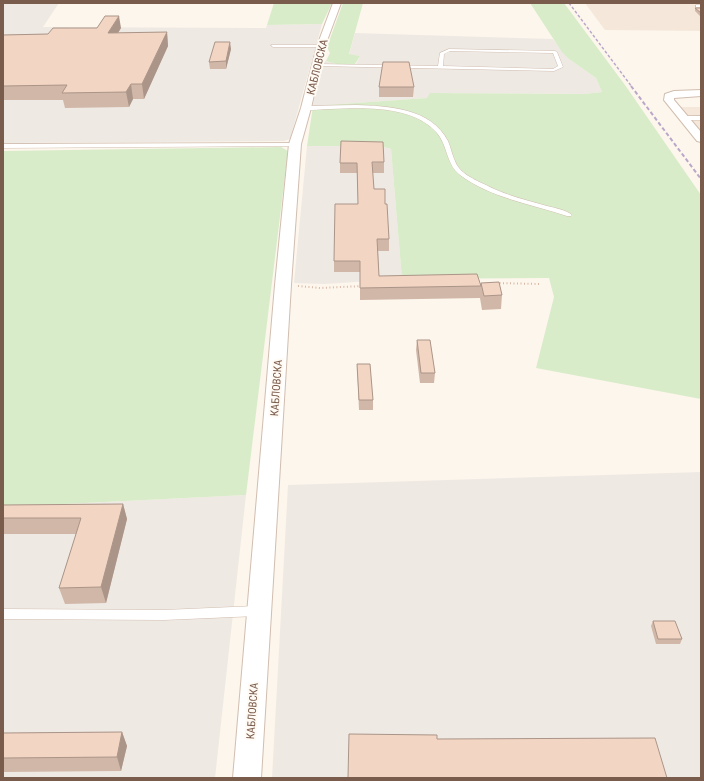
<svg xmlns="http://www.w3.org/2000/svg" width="704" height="781" font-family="'Roboto Condensed',sans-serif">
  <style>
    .residential { fill: #f5e8da }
    .industrial { fill: #efe9e4 }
    .green { fill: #d8ecc9 }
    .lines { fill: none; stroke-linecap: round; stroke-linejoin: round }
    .service-casing { stroke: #d1beb0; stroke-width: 1 }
    .minor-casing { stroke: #d1beb0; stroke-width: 2 }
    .path { stroke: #d9b8a5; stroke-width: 2; stroke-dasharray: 1 2.5; stroke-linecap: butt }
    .service { fill: #fff; fill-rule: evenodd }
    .minor { fill: #fff; fill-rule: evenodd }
    .rail-far1 { stroke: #b9a8c9; stroke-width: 1.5; stroke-dasharray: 3 2; stroke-linecap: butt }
    .rail { stroke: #b9a8c9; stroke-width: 2; stroke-dasharray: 4 2.5; stroke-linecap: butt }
    .wall { fill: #d1b7a8 }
    .shaded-wall { fill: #aa9588 }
    .building { fill: #f3d5c3; stroke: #aa9588 }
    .labels { text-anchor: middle; stroke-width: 4; stroke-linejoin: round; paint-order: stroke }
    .street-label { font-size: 11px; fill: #7a5c4d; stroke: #fffaf3 }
  </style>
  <rect width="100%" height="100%" fill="#fdf6ec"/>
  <path class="residential" d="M585,3H701V31L605,30Z
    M680,107H701V131Z"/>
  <path class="industrial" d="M3,3H59L43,27L266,28L267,25L322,24L290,139L284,141L3,143Z
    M355,33L553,39L569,59L596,78L602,92L584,94L431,93L428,98L313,106L321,61H326L336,64H356L360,56L349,55Z
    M307,146H380L391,149L402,279L324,284L294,283Z
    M701,472V778H272L288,485Z
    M246,495L215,778H3V507Z"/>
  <path class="green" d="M274,3H332L322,24L267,25Z
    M343,3H363L349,54L360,56L355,64H336L326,61L330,53L327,47Z
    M530,3H564L625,85L701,195V399L536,368L554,297L549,278L402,279L391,149L380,146H307L313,106L427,98L430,93L584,94L602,92L596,78L569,59L562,52Z
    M281,147L288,151L246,495L3,507V151Z"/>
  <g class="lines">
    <g class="service-casing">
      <path id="service" d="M696,5H701V7H696Z
        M271,45H321L323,46L321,47H273Z
        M449,49L555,51L557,52L563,67L554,71L317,66L315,65L317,64L438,66L440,53ZM450,51L553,53L558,66L553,69L443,66L444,54Z
        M356,105C388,106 431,108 448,141C451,148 452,155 455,161C459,173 475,180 486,185C505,195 526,200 547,206C555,208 566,210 572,215L571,216H567C531,204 491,198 460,175C446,164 448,146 437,133C409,100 345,109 306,110L303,108L306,106Z
        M701,116V120H684L681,118L684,116Z
        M297,143V145L295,146L3,148V144Z
        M258,606L262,607L264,611L262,615L258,616L164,620L3,619V609L164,610Z"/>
    </g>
    <g class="minor-casing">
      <path id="minor" d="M333,3H341L325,46L311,108L301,144L291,285L261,778H233L275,285L289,144L301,108L317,46Z
        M701,90V96L674,98V100L701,132V142L697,141L664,100L665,94L674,91Z"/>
    </g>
    <path class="path" d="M496,283L540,284
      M298,286L320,288L363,286"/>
    <use href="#service" class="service"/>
    <use href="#minor" class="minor"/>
    <path class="rail-far1" d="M569,3L632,87"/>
    <path class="rail" d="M631,86L701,179"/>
  </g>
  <path class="wall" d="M695,8H701V17L695,11Z
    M121,28L118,33L167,32L168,46L144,99H133L129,107L65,108L63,100H3V35L48,34Z
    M231,49L226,69H210L209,62Z
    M379,87H414L413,97H379Z
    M384,162V173H372L374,189L385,204L389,239V251H378L379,276L480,285L481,283L502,295L501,309L482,310L480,298L360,300V272H334V261L358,204L357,173H340V163Z
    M417,340L435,373L434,383H420L416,350Z
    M357,364L373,400V410H359Z
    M123,504L127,519L106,603L65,604L59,588L76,534H3V505Z
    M653,621L682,639L680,644H656L651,626Z
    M122,732L127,746L121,771L3,772V733Z"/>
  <path class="shaded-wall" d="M119,16L121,28L110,46L108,33Z
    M167,32L168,46L144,99L142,84Z
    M230,42L231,49L226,69V61Z
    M131,84L133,99L129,107L126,92Z
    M123,504L127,519L106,603L101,587Z
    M122,732L127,746L121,771L117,757Z"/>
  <path class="building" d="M695,8H701V13Z
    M105,16H119L108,33L167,32L142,84H131L126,92L62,93L67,85L3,86V35L48,34L53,28H97Z
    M215,42H230L226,61L209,62Z
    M383,62H409L414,87H379Z
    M341,141L383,142L384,162H372L374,189H385V204H387L389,239H377L379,276L477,274L481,286L360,288V261H334L335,204H358L357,163H340Z
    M499,282L502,295L484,296L481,283Z
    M417,340H430L435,373H421Z
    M357,364H370L373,400H359Z
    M123,504L101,587L59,588L81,518H3V505Z
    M653,621H675L682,639H658Z
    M122,732L117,757L3,758V733Z
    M349,734L437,735V739L655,738L667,778H348Z"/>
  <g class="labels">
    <g class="street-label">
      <text transform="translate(317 67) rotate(-76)" y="4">КАБЛОВСКА</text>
      <text transform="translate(276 388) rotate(-86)" y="4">КАБЛОВСКА</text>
      <text transform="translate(252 711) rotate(-86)" y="4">КАБЛОВСКА</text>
    </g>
  </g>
  <rect width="704" height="781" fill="none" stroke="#7a5c4d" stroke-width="8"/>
</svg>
